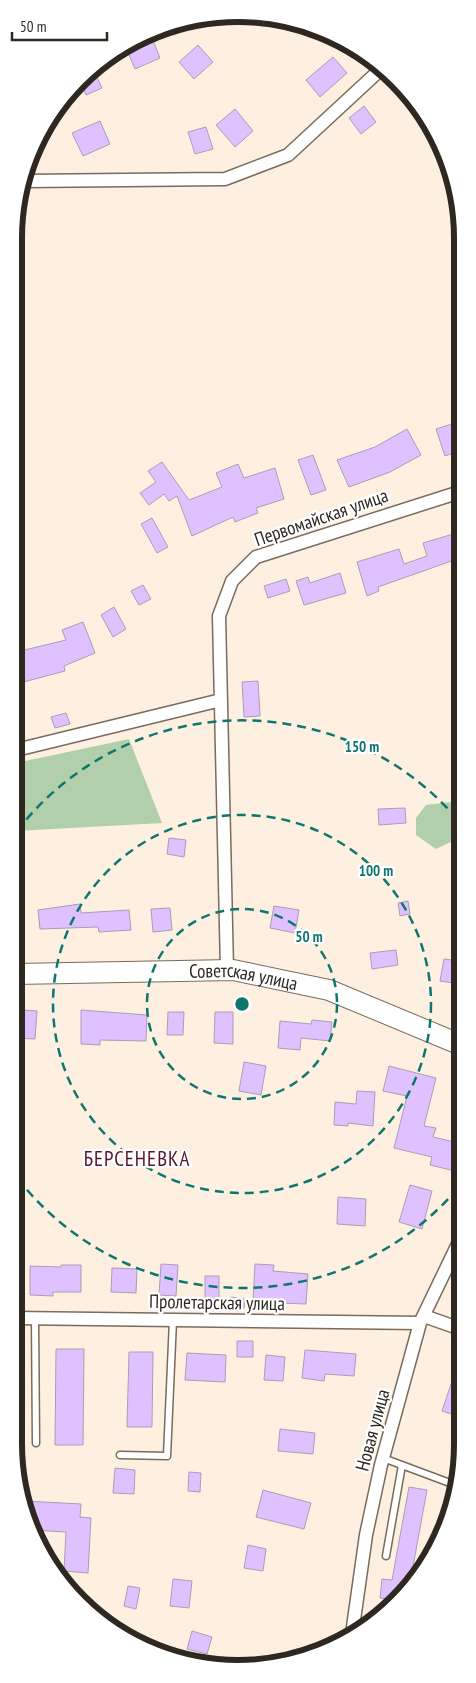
<svg xmlns="http://www.w3.org/2000/svg" width="476" height="1683" font-family="'PT Sans Narrow',sans-serif">
  <style>
    .green { fill: #b1cfab }
    .building { fill: #e0c1ff; stroke: #a89eb2 }
    .lines { fill: none; stroke-linecap: round; stroke-linejoin: round }
    .lane-casing { stroke: #7a6b5b; stroke-width: 9 }
    .street-casing { stroke: #7a6b5b; stroke-width: 15 }
    .primary-casing { stroke: #7a6b5b; stroke-width: 22 }
    .lane { stroke: #fff; stroke-width: 6 }
    .street { stroke: #fff; stroke-width: 12 }
    .primary { stroke: #fff; stroke-width: 20 }
    .ring { fill: none; stroke: #0f766e; stroke-width: 2.5; stroke-dasharray: 9 6 }
    .labels { text-anchor: middle; stroke-width: 4.5; stroke-linejoin: round; paint-order: stroke }
    .street-label { font-size: 19px; fill: #2e2821; stroke: #fff }
    .quarter-label { font-size: 21px; letter-spacing: 1px; fill: #58152d; stroke: #fff }
    .rim { fill: none; stroke: #2e2821; stroke-width: 6 }
    .centre { fill: #0f766e; stroke: #fff; stroke-width: 2.5 }
    .ring-label { font-size: 15px; text-anchor: middle; font-weight: bold; fill: #0f766e; stroke: #fff; stroke-width: 4.5; stroke-linejoin: round; paint-order: stroke }
  </style>
  <rect width="100%" height="100%" fill="#fdf0e1"/>
  <path class="green" d="M129,739L162,823L16,831V763Z
    M459,801V838L436,849L416,835V818L426,805Z"/>
  <path class="building" d="M153,40L160,58L135,69L127,50Z
    M198,45L213,62L194,79L179,62Z
    M333,57L347,73L320,97L306,80Z
    M94,71L102,88L86,95L81,84Z
    M364,106L376,122L361,134L349,118Z
    M235,109L253,131L235,147L216,125Z
    M100,121L110,144L83,156L72,133Z
    M206,127L213,149L195,154L188,132Z
    M455,423L460,439V451L445,456L436,429Z
    M407,429L421,455L390,472L349,487L337,460L375,447Z
    M313,455L326,490L311,495L298,460Z
    M162,462L189,500L222,487L216,473L238,464L244,478L275,468L284,499L256,508L258,513L235,522L233,517L192,536L177,496L169,501L164,494L149,505L140,493L156,482L148,471Z
    M152,518L168,547L157,553L141,524Z
    M460,532V558L378,587L379,591L367,596L357,562L399,549L404,564L427,556L423,543Z
    M340,573L346,593L304,605L296,581L308,577L310,583Z
    M286,579L290,591L268,598L264,586Z
    M143,585L151,599L139,605L131,591Z
    M114,607L126,629L113,637L101,615Z
    M83,622L95,653L64,666L65,671L16,684V652L66,640L62,630Z
    M258,681L260,716L244,717L242,682Z
    M66,713L70,724L55,728L51,717Z
    M405,808L406,823L379,825L378,809Z
    M169,838L186,840L184,857L167,854Z
    M408,901L410,914L400,916L398,903Z
    M80,904L81,913L129,910L131,930L99,932L98,927L40,929L38,910Z
    M274,906L299,910L295,933L270,928Z
    M170,908L172,930L153,932L151,909Z
    M396,950L398,965L372,969L370,953Z
    M444,959L459,961V984L440,981Z
    M22,1010L37,1011L35,1039L15,1038V1027H20Z
    M81,1010L147,1015L146,1041L100,1040V1045L81,1044Z
    M168,1012H184L183,1035H167Z
    M215,1012H233V1044L214,1043Z
    M312,1020L332,1022L330,1041L301,1038L300,1050L278,1048L280,1021L311,1024Z
    M244,1062L266,1066L261,1095L239,1091Z
    M389,1066L436,1078L424,1126L436,1128L433,1137L459,1143V1172L430,1165L432,1157L394,1148L407,1096L383,1091Z
    M357,1091L375,1092L373,1126L348,1123V1126L334,1125L335,1102L356,1104Z
    M410,1185L432,1191L422,1229L399,1222Z
    M338,1197L366,1199L365,1226L337,1224Z
    M161,1264L178,1265L176,1296L159,1295Z
    M255,1264L274,1265L273,1271L308,1274L306,1304L253,1302Z
    M61,1265H81V1292H53V1296L30,1295V1266L61,1267Z
    M112,1268L137,1269L136,1293L111,1292Z
    M205,1276H219V1299H205Z
    M231,1297L245,1299L244,1308L231,1307Z
    M237,1341H253V1357H237Z
    M56,1349H84L83,1445H55Z
    M305,1350L356,1354L354,1376L325,1374L324,1381L302,1378Z
    M129,1352H153L152,1427H127Z
    M187,1353L226,1355L225,1382L185,1380Z
    M266,1355L285,1357L283,1381L264,1380Z
    M456,1369H458V1416L442,1411Z
    M280,1429L315,1433L313,1454L278,1451Z
    M115,1468L135,1470L134,1494L113,1493Z
    M189,1472L201,1473L200,1492L188,1491Z
    M409,1487L427,1490L410,1583L395,1600L380,1598L382,1579L392,1580Z
    M263,1490L311,1503L304,1529L256,1517Z
    M25,1501L81,1504L80,1517L91,1518L88,1573L64,1571L66,1532L31,1530Z
    M248,1545L266,1549L263,1571L244,1568Z
    M173,1579L192,1581L189,1608L170,1606Z
    M128,1586L140,1588L136,1609L124,1606Z
    M192,1631L212,1637L207,1654L187,1649Z"/>
  <g class="lines">
    <g class="lane-casing">
      <path id="lane" d="M35,1318L36,1443
        M120,1455L167,1456L173,1320
        M383,1458L458,1486
        M386,1556L402,1465"/>
    </g>
    <g class="street-casing">
      <path id="street" d="M24,181L225,179L288,155L381,69
        M16,750L221,700
        M227,970L219,616L232,581L256,557L460,492
        M424,1316L458,1328
        M14,1318L420,1323
        M352,1634L366,1535L381,1465L420,1323L458,1244"/>
    </g>
    <g class="primary-casing">
      <g id="primary">
        <path id="s1" d="M15,974L233,970L329,990L459,1044"/>
      </g>
    </g>
    <use href="#lane" class="lane"/>
    <use href="#street" class="street"/>
    <use href="#primary" class="primary"/>
  </g>
  <g class="ring">
    <circle cx="242" cy="1004" r="95"/>
    <circle cx="242" cy="1004" r="189"/>
    <path d="M458 1188A284 284 0 0 1 15 1175M17 831A284 284 0 0 1 458 820"/>
  </g>
  <g class="labels">
    <g class="street-label">
      <text transform="translate(321 517) rotate(-19)" y="7">Первомайская улица</text>
      <text dy="7" stroke="none"><textPath href="#s1" startOffset="229">Советская улица</textPath></text>
      <text transform="translate(217 1302) rotate(1)" y="7">Пролетарская улица</text>
      <text transform="translate(372 1430) rotate(-75)" y="7">Новая улица</text>
    </g>
    <g class="quarter-label">
      <text x="137" y="1166">БЕРСЕНЕВКА</text>
    </g>
  </g>
  <path d="M0 0H476V1683H0ZM238 22H238A216 216 0 0 1 454 238V1444A216 216 0 0 1 238 1660H238A216 216 0 0 1 22 1444V238A216 216 0 0 1 238 22Z" fill="#fff" fill-rule="evenodd"/>
  <path class="rim" d="M238 22H238A216 216 0 0 1 454 238V1444A216 216 0 0 1 238 1660H238A216 216 0 0 1 22 1444V238A216 216 0 0 1 238 22Z"/>
  <circle cx="242" cy="1004" r="8" class="centre"/>
  <g class="ring-label">
    <text x="362" y="752">150 m</text>
    <text x="376" y="876">100 m</text>
    <text x="309" y="942">50 m</text>
  </g>
  <path d="M12 32v8h95v-8" fill="none" stroke="#2e2821" stroke-width="2.5"/>
  <text x="20" y="32" font-size="15" fill="#2e2821" stroke="#ffffff" stroke-width="4" paint-order="stroke">50 m</text>
</svg>
